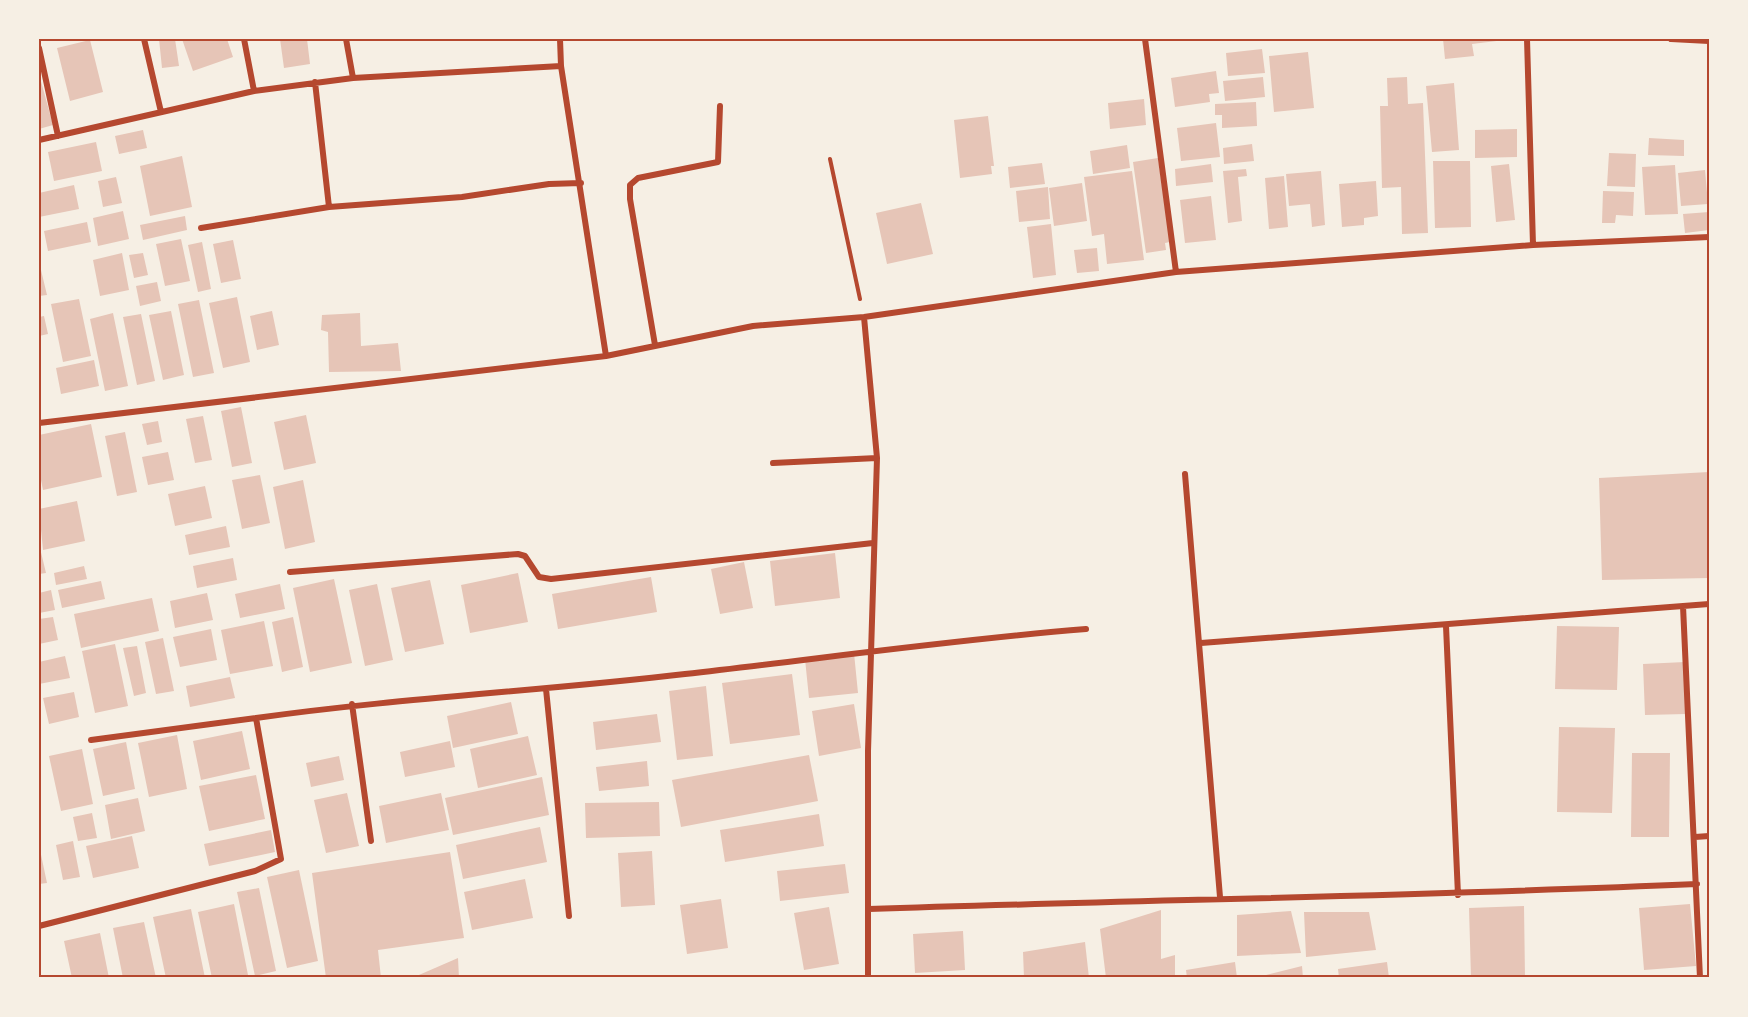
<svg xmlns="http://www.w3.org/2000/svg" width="1748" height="1017" font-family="'DM Sans',sans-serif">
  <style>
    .building { fill: #e6c5b7 }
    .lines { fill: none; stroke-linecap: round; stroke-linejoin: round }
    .path { stroke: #b5482f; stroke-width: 4 }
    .minor { stroke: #b5482f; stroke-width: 6 }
    .neatline { fill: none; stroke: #b5482f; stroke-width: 2 }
  </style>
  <rect width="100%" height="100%" fill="#f6efe4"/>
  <path class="building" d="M159,39H175L179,66L162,68Z
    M182,39H227L233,57L193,71Z
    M280,39H307L310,64L284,68Z
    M1443,39H1505V40L1472,44L1474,56L1445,59Z
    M90,40L103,92L70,101L57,48Z
    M1262,49L1265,73L1228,76L1226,53Z
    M1308,52L1314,108L1274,112L1269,56Z
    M1216,71L1219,93L1209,94L1210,102L1175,107L1171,78Z
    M39,74L53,125L39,129Z
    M1263,77L1265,97L1225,101L1223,81Z
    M1407,77L1408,104L1423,103L1428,233L1402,234L1401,187L1382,188L1380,106H1388L1387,78Z
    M1454,83L1459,150L1432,152L1426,86Z
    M1144,99L1146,125L1110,129L1108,103Z
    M1256,102L1257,126L1222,128V115H1215V104Z
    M988,116L994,166H991L992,174L960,178L954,120Z
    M1216,123L1220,157L1181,161L1177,128Z
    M1517,129V157L1475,158V130Z
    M143,130L147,148L119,154L115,136Z
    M1649,138L1684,140V156L1648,155Z
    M96,142L102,171L54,181L48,152Z
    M1252,144L1254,161L1224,164L1223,148Z
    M1127,145L1130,168L1093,174L1090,151Z
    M1609,153L1636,154L1635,187L1607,186Z
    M182,156L192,207L150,216L140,166Z
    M1158,158L1170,242L1165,243L1166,250L1146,253L1133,162Z
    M1433,161H1470L1471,227L1435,228Z
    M1042,163L1045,184L1010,188L1008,167Z
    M1211,164L1213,182L1176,186L1175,169Z
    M1509,164L1515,220L1496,222L1491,166Z
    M1675,165L1678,214L1645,215L1642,167Z
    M1246,169L1247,176L1238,177L1242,221L1228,223L1223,171Z
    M1705,170L1708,204L1681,206L1678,173Z
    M1132,171L1144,260L1107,264L1104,234L1092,236L1084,177Z
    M1321,171L1325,225L1312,227L1310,204L1289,206L1286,174Z
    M1284,176L1288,227L1269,229L1265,178Z
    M116,177L122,203L103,207L98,181Z
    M1376,181L1378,216L1364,218V225L1342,227L1339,184Z
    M1082,183L1087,221L1054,226L1049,188Z
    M74,185L79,209L39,217V193Z
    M1048,187L1050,219L1019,222L1016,191Z
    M1603,191L1634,192L1633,216L1616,215L1615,223H1602Z
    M1211,196L1216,240L1185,243L1180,200Z
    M921,203L933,254L887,264L876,213Z
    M123,211L129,239L98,246L93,218Z
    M1709,212V230L1685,233L1683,214Z
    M185,216L187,230L143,240L140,225Z
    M87,222L91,242L48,251L44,231Z
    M1051,224L1056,275L1033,278L1027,227Z
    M181,239L190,281L165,286L156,244Z
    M233,240L241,279L221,283L213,244Z
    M202,242L211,289L198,292L188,245Z
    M1097,248L1099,271L1077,273L1074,250Z
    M122,253L129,290L100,296L93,260Z
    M143,253L148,275L134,278L129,255Z
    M41,270L47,295L39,296V271Z
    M157,282L161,301L140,306L136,286Z
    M237,297L250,362L223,368L209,303Z
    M79,299L91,356L63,362L51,304Z
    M199,300L214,373L193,377L178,304Z
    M171,311L184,375L163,380L149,315Z
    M272,311L279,345L257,350L250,316Z
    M113,313L128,386L105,391L90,319Z
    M360,313L361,346L398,343L401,371L329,372L328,332L321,330L322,315Z
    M141,314L155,381L137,385L123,317Z
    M44,316L48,334L39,336V317Z
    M94,360L99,386L61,394L56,368Z
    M241,407L252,463L232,467L221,411Z
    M306,415L316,463L284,470L274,422Z
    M203,416L212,460L195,463L186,419Z
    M158,421L162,442L147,445L142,424Z
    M91,424L102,477L43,490L39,470V435Z
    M125,432L137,492L117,496L105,436Z
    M168,452L174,480L148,485L142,457Z
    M1709,472V578L1602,580L1599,478Z
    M260,475L270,523L242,529L232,480Z
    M303,480L315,542L285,549L273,487Z
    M205,486L212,518L175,526L168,494Z
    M77,501L85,541L43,550L39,509Z
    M226,526L230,547L189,555L185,535Z
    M39,544L46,573L39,574Z
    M835,553L840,598L775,606L770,561Z
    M233,558L237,580L197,588L193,566Z
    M744,562L753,608L720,614L711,569Z
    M84,566L87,579L56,585L54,573Z
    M518,573L528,622L470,633L461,585Z
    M651,577L657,612L558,629L552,594Z
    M334,579L352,663L310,672L293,588Z
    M430,580L444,644L405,652L391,588Z
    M101,581L105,599L62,608L58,590Z
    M280,584L285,609L240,618L235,594Z
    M377,584L393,660L365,666L349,590Z
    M51,590L55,610L39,613V593Z
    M207,593L213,620L175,628L170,601Z
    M152,598L159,631L81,648L74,614Z
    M53,617L58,640L39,644V619Z
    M293,617L303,667L282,672L272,622Z
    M264,621L273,666L230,674L221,630Z
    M1557,626L1619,627L1617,690L1555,689Z
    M211,629L217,660L180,667L173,637Z
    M163,638L174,691L156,694L145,642Z
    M115,644L128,706L95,713L82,651Z
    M137,646L146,693L134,696L123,648Z
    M854,653L858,693L809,698L805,659Z
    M65,656L70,678L39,684V662Z
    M1685,662L1686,714L1645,715L1643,664Z
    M792,674L800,735L730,744L722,683Z
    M230,677L235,698L190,707L186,686Z
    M706,686L713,756L677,760L669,691Z
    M74,692L79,717L49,724L43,698Z
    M511,702L518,734L453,748L447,716Z
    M854,704L861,748L819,756L812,711Z
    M657,714L661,742L596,750L593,722Z
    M1559,727L1615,728L1612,813L1557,812Z
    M242,731L250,769L201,780L193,741Z
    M177,735L187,789L149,797L138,743Z
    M528,736L537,775L478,788L470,749Z
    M450,741L455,767L405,777L400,752Z
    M126,742L135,789L103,796L93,749Z
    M82,749L93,804L61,811L49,756Z
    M1632,753H1670L1669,837H1631Z
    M809,755L818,801L681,827L672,780Z
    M339,756L344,780L311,787L306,763Z
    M647,761L649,786L599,791L596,767Z
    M256,775L265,819L209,831L199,786Z
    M542,777L549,815L453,835L445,798Z
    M347,793L359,846L326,853L314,800Z
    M441,793L449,830L386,843L379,806Z
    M138,798L145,831L111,839L105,805Z
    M659,802L660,836L586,838L585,803Z
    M92,813L97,838L78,841L73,817Z
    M819,814L824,846L725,862L720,830Z
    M540,827L547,862L463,879L456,845Z
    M271,830L275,852L209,866L204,844Z
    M132,836L139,868L93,878L86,846Z
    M73,841L80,877L63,880L56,845Z
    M40,850L47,883L39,884V851Z
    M652,851L655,905L621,907L618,853Z
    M450,852L464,938L378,950L381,978H326L312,873Z
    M845,864L849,893L780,901L777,871Z
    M299,870L318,961L287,968L267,877Z
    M525,879L533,918L472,930L464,892Z
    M259,888L276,971L255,976L237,892Z
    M721,899L728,948L687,954L680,905Z
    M234,904L248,975L212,978L198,912Z
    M1690,904L1696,966L1644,970L1639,908Z
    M1524,906L1525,978H1471L1469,908Z
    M829,907L839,964L804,970L794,913Z
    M191,909L205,978H166L153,917Z
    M1161,910V959L1175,955V975L1106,978L1100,929Z
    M1291,911L1301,953L1237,956V915Z
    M1304,912H1369L1376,950L1306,957Z
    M144,922L156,978H123L113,928Z
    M963,931L965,970L915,973L913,934Z
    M100,933L109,978H72L64,941Z
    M1085,942L1089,978H1024L1023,952Z
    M458,958L459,978H412Z
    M1235,962L1237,978H1187L1186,970Z
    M1387,962L1389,978H1339L1338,969Z
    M1302,966L1303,978H1263L1262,976Z"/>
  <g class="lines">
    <path class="path" d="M830,159L860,299"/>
    <path class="minor" d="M144,39L161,112
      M244,39L254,91
      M346,39L353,78
      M1145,39L1176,272
      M1527,39L1533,245
      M1671,39L1709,41
      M39,48L58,136
      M561,66L606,356
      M315,82L329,207
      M39,140L254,91L353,78L561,66L560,39
      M201,228L329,207L462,197L549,184L581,183
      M864,317L877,458L868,751V978
      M655,345L630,199V185L638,178L718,162L720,106
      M39,423L606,356L753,326L864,317L1176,272L1533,245L1709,237
      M773,463L877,458
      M1185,474L1220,897
      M290,572L518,554L525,556L539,577L551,579L873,543
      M1683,606L1700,978
      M1446,626L1458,895
      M1201,643L1709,604
      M546,689L569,916
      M352,704L371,841
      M91,740L256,718
      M1695,837L1709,836
      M869,909C1145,900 1421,896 1697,884
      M39,926L255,871L281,859L256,718C398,698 542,691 685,674C818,659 951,640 1086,629"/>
  </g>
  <rect width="1748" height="1017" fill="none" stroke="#f6efe4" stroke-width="81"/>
  <rect x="40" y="40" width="1668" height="936" class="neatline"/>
</svg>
